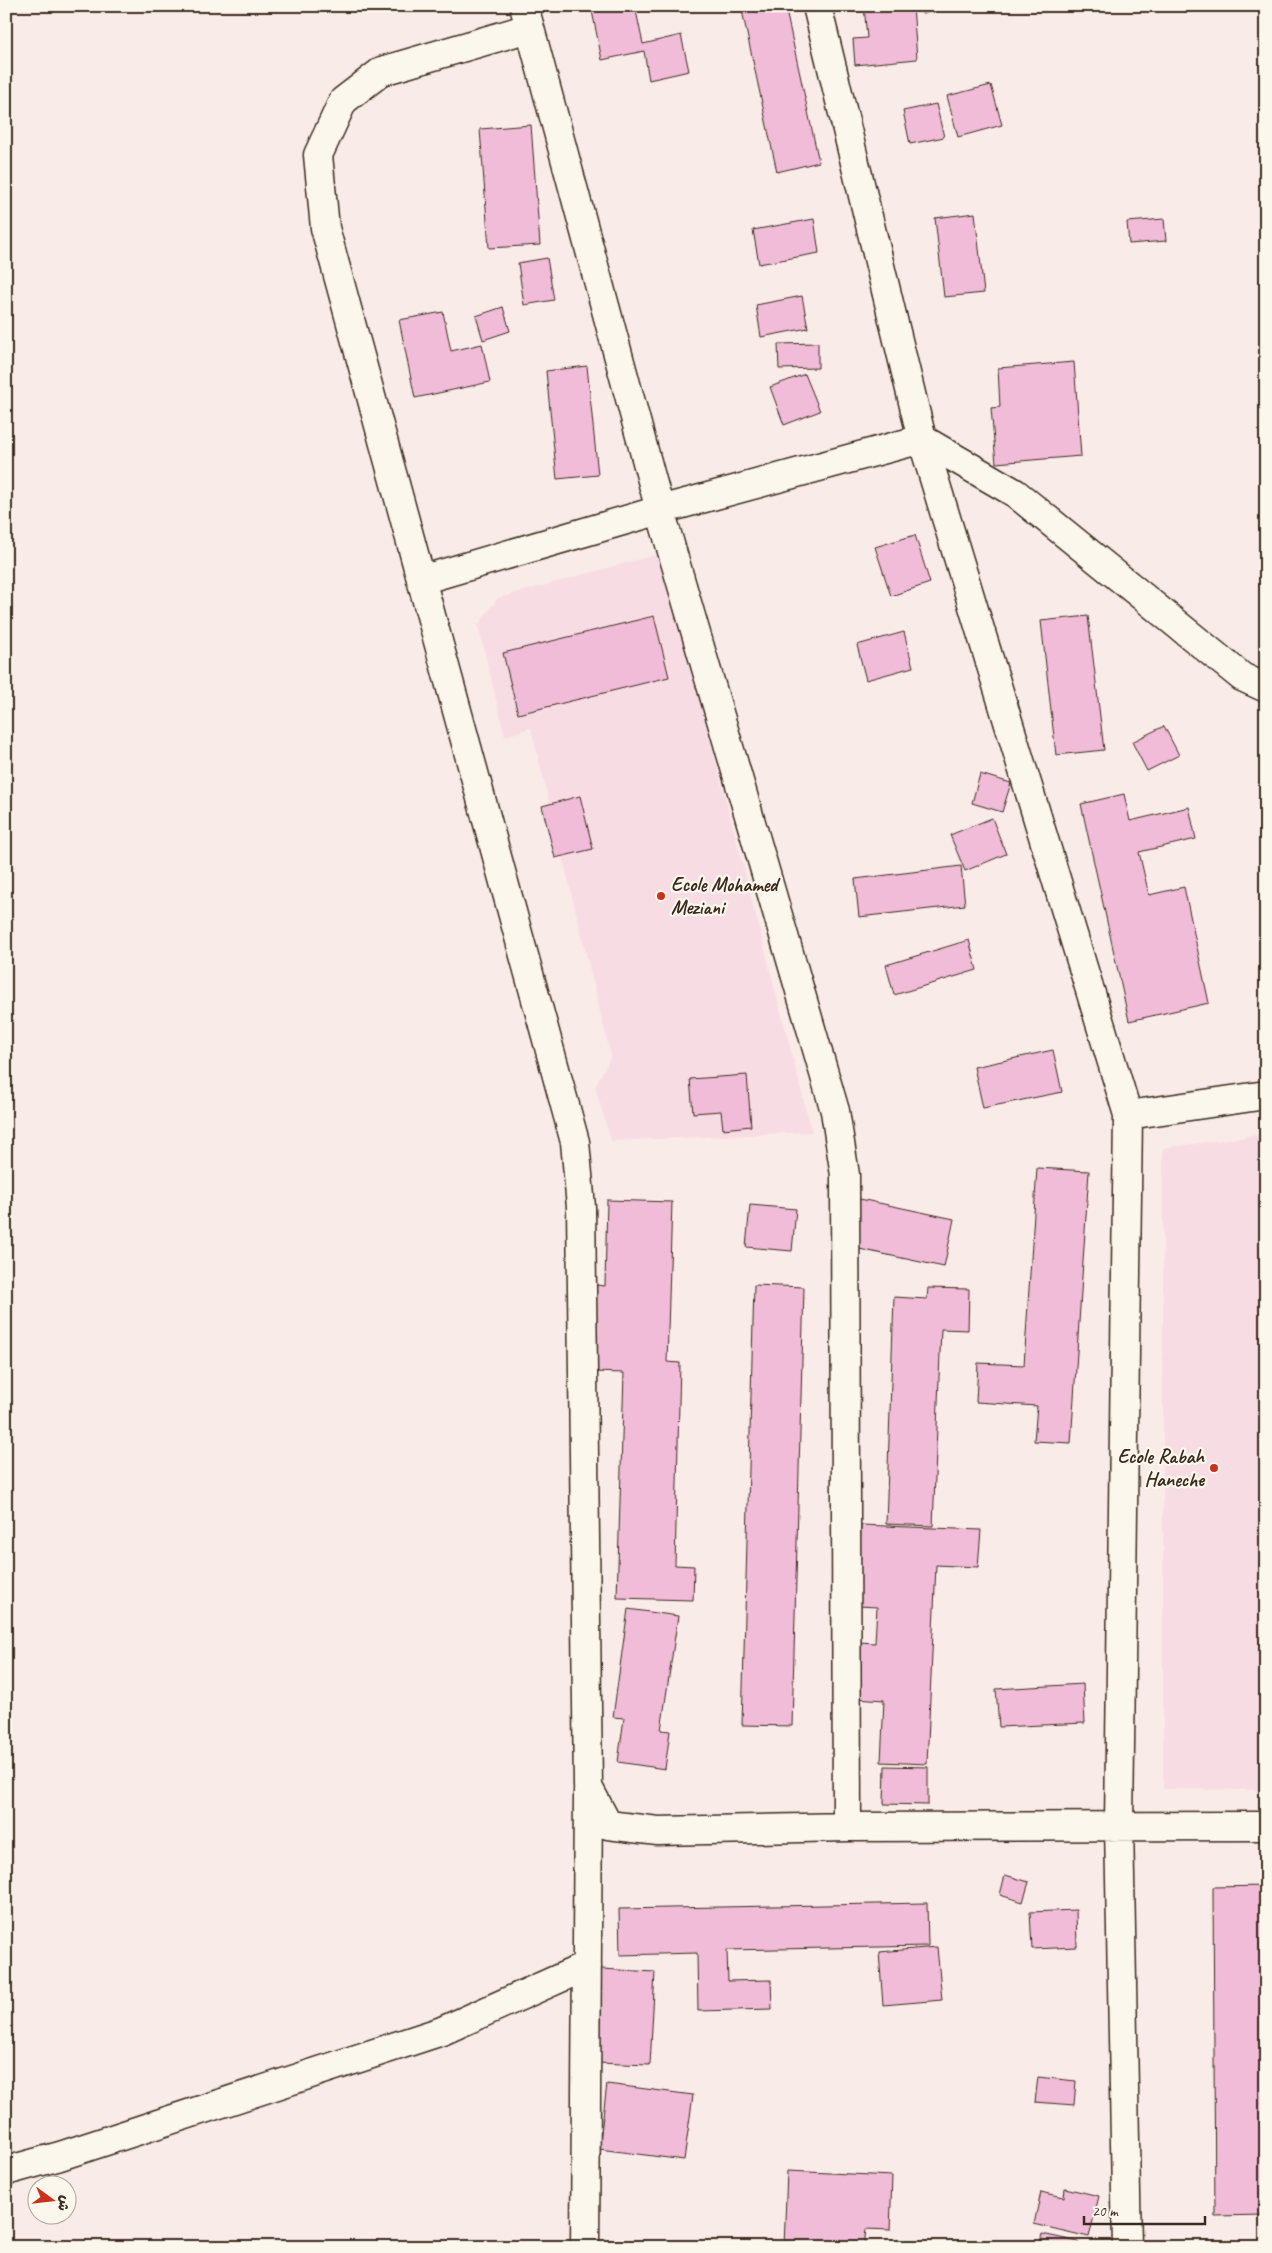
<svg xmlns="http://www.w3.org/2000/svg" width="1272" height="2253" font-family="Caveat,'Playpen Sans Arabic',sans-serif">
  <style>
    .built { fill: #f7dde3 }
    .building { fill: #f1bcd8; stroke: #3b2a1e }
    .lines { fill: none; stroke-linecap: round; stroke-linejoin: round }
    .street-casing { stroke: #3b2a1e; stroke-width: 31 }
    .street { stroke: #fbf7ec; stroke-width: 28 }
    .poi-dot { fill: #c8321e; stroke: #fbf7ec; stroke-width: 2 }
    .labels { text-anchor: middle; stroke-width: 4.5; stroke-linejoin: round; paint-order: stroke }
    .poi-label { font-size: 20px; font-weight: bold; fill: #3b2a1e; stroke: #fbf7ec; text-anchor: start }
  </style>
  <rect width="100%" height="100%" fill="#f9ebe8"/>
  <filter id="ink" filterUnits="userSpaceOnUse"><feTurbulence type="fractalNoise" baseFrequency=".02" numOctaves="2"/><feDisplacementMap in="SourceGraphic" scale="10" xChannelSelector="R" yChannelSelector="G"/><feConvolveMatrix kernelMatrix="1 2 1 2 8 2 1 2 1" color-interpolation-filters="sRGB"/></filter>
  <g filter="url(#ink)">
    <path class="built" d="M662,553L812,1132L611,1141L595,1087L611,1056L531,728L505,736L478,625L498,598Z
      M1266,1134V1790L1163,1789V1148Z"/>
    <path class="building" d="M591,6H635L643,44L681,35L689,71L649,80L644,51L602,60Z
      M741,6H785L819,162L777,172Z
      M864,6H913L917,59L855,65L853,39L867,38Z
      M921,6H955L922,14Z
      M991,85L1002,125L958,137L947,96Z
      M936,104L944,137L910,144L903,111Z
      M531,125L540,245L489,248L480,129Z
      M975,213L984,293L944,297L935,218Z
      M814,219L819,253L759,264L753,230Z
      M1164,219L1166,241L1129,244L1127,222Z
      M547,258L554,300L524,305L518,263Z
      M802,296L808,328L761,337L756,305Z
      M503,307L510,331L483,340L476,316Z
      M443,312L451,351L482,344L490,382L415,398L399,320Z
      M818,343V368L779,369L778,344Z
      M1074,362L1081,456L996,463L991,408L1000,407L998,368Z
      M587,366L598,475L557,479L546,371Z
      M805,374L820,411L784,425L770,387Z
      M915,535L930,583L891,596L875,547Z
      M654,616L669,677L518,714L503,653Z
      M1088,616L1104,750L1056,755L1041,621Z
      M904,632L913,667L866,680L857,645Z
      M1164,726L1179,755L1147,771L1132,742Z
      M980,774L1011,783L1002,812L972,803Z
      M1124,794L1130,821L1189,807L1196,839L1139,852L1149,895L1184,887L1209,1003L1129,1021L1081,804Z
      M580,796L593,849L555,858L542,806Z
      M992,818L1006,854L965,871L950,835Z
      M961,866L965,905L859,917L855,879Z
      M969,940L977,970L894,995L886,965Z
      M1053,1050L1062,1092L983,1108L974,1067Z
      M747,1075L751,1126L723,1129L721,1111L693,1113L690,1079Z
      M1037,1168L1089,1171L1071,1443L1034,1441L1037,1406L976,1402L978,1363L1024,1365Z
      M860,1199L954,1219L944,1267L850,1247Z
      M607,1200L672,1202L667,1362L680,1363L675,1565L694,1566L693,1600L617,1598L624,1373L593,1372L596,1285L605,1286Z
      M750,1205L796,1209L792,1251L746,1247Z
      M754,1285L804,1287L792,1726L742,1725Z
      M928,1288L969,1289L968,1330L941,1329L933,1526L886,1524L894,1297L927,1299Z
      M861,1525L981,1530L978,1567L936,1565L927,1764L881,1762L884,1700L856,1698L859,1642L875,1643L877,1607L858,1606Z
      M628,1609L678,1616L661,1730L670,1731L665,1769L618,1762L624,1718L613,1717Z
      M1083,1684L1085,1723L999,1727L996,1689Z
      M885,1766L928,1767V1805L884,1804Z
      M1005,1875L1029,1882L1023,1902L1000,1895Z
      M1266,1886V2215L1215,2216L1213,1887Z
      M927,1903L928,1946L727,1950L728,1981L771,1980L772,2009L698,2011L697,1953L620,1955L619,1909Z
      M1076,1910L1077,1947L1032,1949L1030,1912Z
      M937,1947L942,2000L883,2005L879,1952Z
      M601,1969L655,1972L650,2065L596,2063Z
      M1038,2077L1076,2081L1074,2105L1035,2102Z
      M607,2084L693,2095L684,2160L599,2149Z
      M787,2171L892,2176L890,2230L866,2229L864,2247L784,2246Z
      M1065,2188L1099,2196L1089,2237L1034,2224L1041,2192L1064,2197Z
      M1042,2234L1079,2242L1078,2247H1039Z"/>
    <g class="lines">
      <g class="street-casing">
        <path id="street" d="M524,6L660,510L835,1111L845,1175L847,1827
          M817,6L922,439L1128,1115L1119,1825L1127,2247
          M529,28L382,71L343,101L318,155L325,228L575,1142L581,1207L588,1787L608,1825L658,1831L847,1827L1266,1826
          M421,580L660,510L922,439L1015,493L1242,677L1266,688
          M1128,1115L1266,1095
          M6,2171L60,2156L442,2031L587,1966
          M585,2247L588,1791"/>
      </g>
      <use href="#street" class="street"/>
    </g>
  </g>
  <g class="poi-dot">
    <circle cx="661" cy="896" r="5"/>
    <circle cx="1214" cy="1468" r="5"/>
  </g>
  <g class="labels">
    <g class="poi-label">
      <text x="671" y="891">Ecole Mohamed<tspan x="671" dy="23">Meziani</tspan></text>
      <text x="1204" y="1463" text-anchor="end">Ecole Rabah<tspan x="1204" dy="23">Haneche</tspan></text>
    </g>
  </g>
  <rect width="1272" height="2253" fill="none" stroke="#fbf7ec" stroke-width="25"/>
  <rect x="12" y="12" width="1247" height="2228" fill="none" stroke="#3b2a1e" stroke-width="2" filter="url(#ink)"/>
  <g transform="translate(52 2200) rotate(105)"><circle r="24" fill="#fbf7ec" stroke="#aea59a"/>
  <path d="M0-4L9 19L0 12L-9 19Z" fill="#c8321e"/>
  <text y="-8" font-size="14" font-weight="bold" text-anchor="middle" fill="#3b2a1e">ش</text>
  </g>
  <path d="M1084 2216v8h121v-8" fill="none" stroke="#3b2a1e" stroke-width="2.5"/>
  <text x="1092" y="2216" font-size="15" fill="#3b2a1e" stroke="#fbf7ec" stroke-width="4" paint-order="stroke">20 m</text>
</svg>
